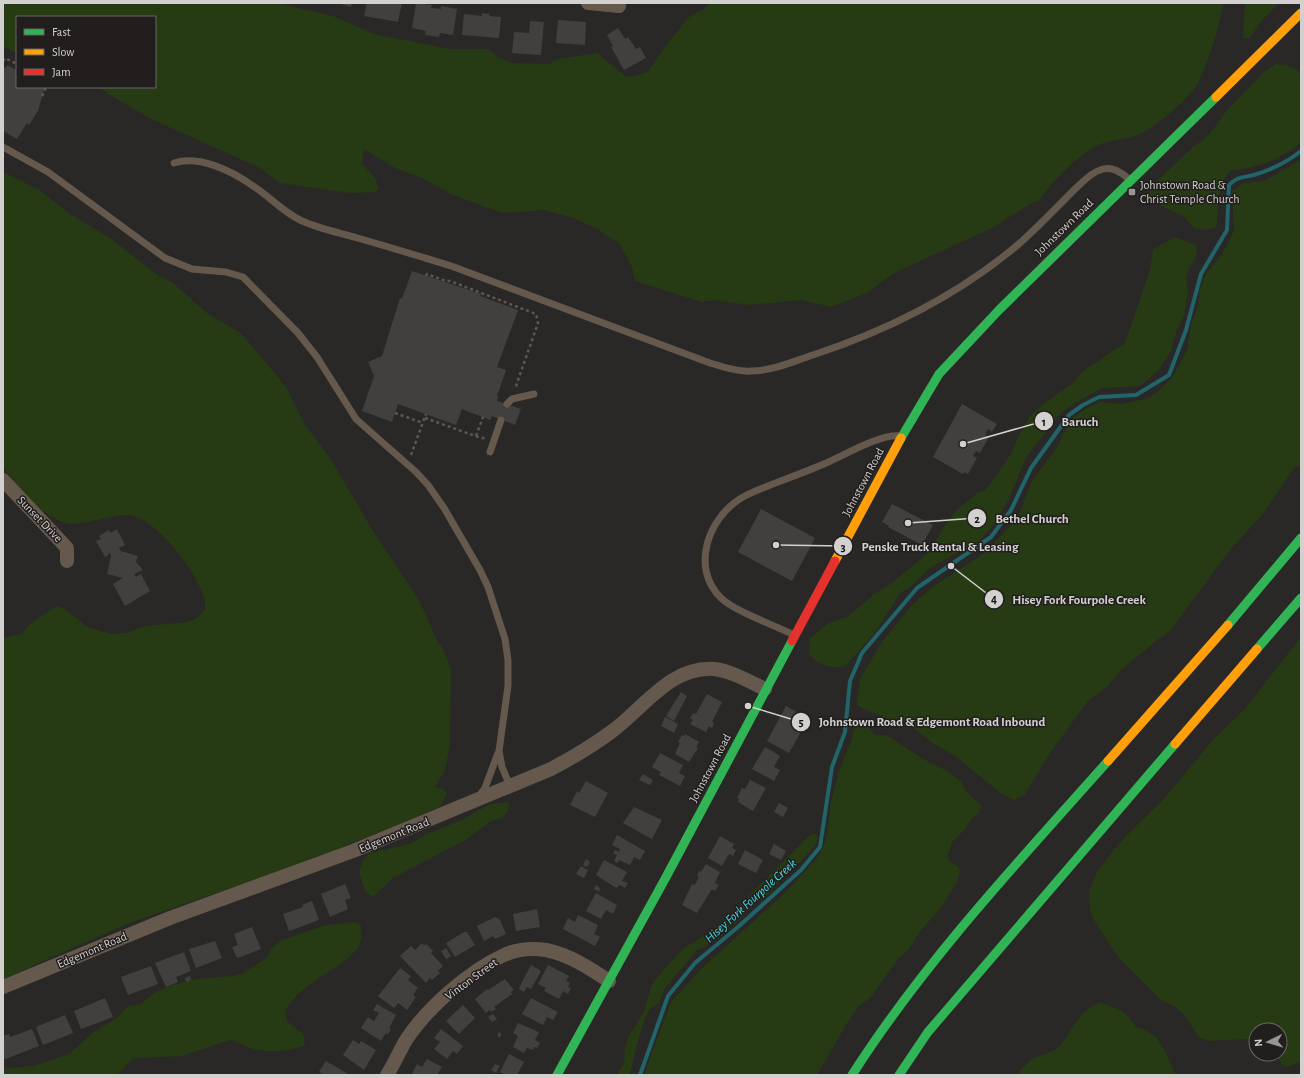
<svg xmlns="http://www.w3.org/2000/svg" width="1304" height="1078" font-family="'Alegreya Sans',sans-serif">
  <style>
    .green { fill: #263b13 }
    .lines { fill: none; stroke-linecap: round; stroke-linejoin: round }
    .stream { stroke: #216469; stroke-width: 4 }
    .building { fill: #41403f }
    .path { stroke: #5f5650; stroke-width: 2.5; stroke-dasharray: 3 3; stroke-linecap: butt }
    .lane { stroke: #65584d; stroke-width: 7 }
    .street { stroke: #65584d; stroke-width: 14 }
    .fast { stroke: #30b455; stroke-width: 9 }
    .slow { stroke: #ff9f0a; stroke-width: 9 }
    .jam { stroke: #e5322d; stroke-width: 9 }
    .poi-dot { fill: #989695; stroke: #211e1d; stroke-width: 1.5 }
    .labels { text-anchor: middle; stroke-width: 3; stroke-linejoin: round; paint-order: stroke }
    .poi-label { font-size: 12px; fill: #d3d1d0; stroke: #211e1d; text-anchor: start }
    .street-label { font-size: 12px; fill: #d3d1d0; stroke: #211e1d }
    .water-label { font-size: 13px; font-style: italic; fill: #4ddae5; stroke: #211e1d }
    .leader { fill: none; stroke: #d3d1d0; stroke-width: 1.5 }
    .callout-dot { fill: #d3d1d0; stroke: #211e1d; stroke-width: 1.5 }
    .mark-label { font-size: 12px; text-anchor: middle; font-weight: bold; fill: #111 }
    .callout-label { font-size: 13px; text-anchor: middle; font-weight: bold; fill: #d3d1d0; stroke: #211e1d; stroke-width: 3; stroke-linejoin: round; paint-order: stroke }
  </style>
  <rect width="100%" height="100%" fill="#292827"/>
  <path class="green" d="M3,3H275L333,16L373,34L450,49H488L498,57L512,63L550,64L558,59L597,53L625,76L630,77L648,72L665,47L689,17L704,9L710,3H1220L1223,5C1218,31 1210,57 1199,81C1191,97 1157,126 1140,134C1127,140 1109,139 1096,146C1077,157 1051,182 1039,201L1033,202L992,228L894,273L867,293L831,307L802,300L749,305L714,300L702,302L635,281L632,267L620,244L597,229L574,218L544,210L504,213L491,209L451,194L422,178L395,168L364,149L362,164L376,179L378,189L374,192L350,193L280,183L258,167L149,118L97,87H155V17H17V53L3,46Z
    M1245,3H1279L1263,19L1250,38H1243Z
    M1276,64L1290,66L1301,73V142C1280,161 1257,167 1230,171C1218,183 1218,208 1217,224L1215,228L1206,230L1196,229L1183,216L1155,203L1148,196L1149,191L1155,183L1193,147L1208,136L1228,109L1264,72Z
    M1301,160V465L1294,468L1262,515L1229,551L1170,631L1157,640L1121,670L1108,686L1088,701L1052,750L1025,794L1016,799H1012L1003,795L958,758L931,742L907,723L888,719L860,707L857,704L860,679L882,642L912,605L931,588L982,555L1015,521L1020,513L1030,484L1058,446L1064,432L1074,417L1087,408L1101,402L1121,404L1146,399L1155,394L1172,378L1187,350L1191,325L1198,307L1200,288L1206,274L1222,254L1234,231L1232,191L1244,183L1264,181Z
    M3,172L39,190L70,214L110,238L156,274L173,283L208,314L241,333L286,387L305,425L330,458L373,531L419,600L437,641L443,649L451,669L450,744L445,770L435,787L444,789L447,794L440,806L390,829L351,843L338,850L319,855L286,869L129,923L3,979V638L22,634L31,623L57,606L65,609L87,627L111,634L126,633L146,626L188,622L197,618L205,610C205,605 205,599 203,595C196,571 155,517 129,515C112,514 77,527 66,523C38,514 20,490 3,467Z
    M1175,237L1196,245L1197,254L1186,276L1188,291L1184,316L1177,329L1171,351L1158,371L1140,386L1102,388L1075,403L1060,414L1027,456L1008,501L992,527L978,542L931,567L909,588L901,592L874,634L845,666C831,669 818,665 809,654L810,639L827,624L849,616L874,594L891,584L928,553L945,525L957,510L979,492L984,491L988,487L1011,454L1019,435L1031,415L1043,404L1072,384L1083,371L1125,343L1150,270L1153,249Z
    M1301,637V1062L1287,1067L1282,1064L1275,1054H1280V1030H1256V1042L1243,1039L1209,1041L1199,1037L1182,1012L1174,1006L1161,1000L1119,958L1094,920L1090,910L1089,891L1097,872L1113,851L1131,831L1161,802L1214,739L1245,709Z
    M856,722C865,722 870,728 875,735H886L925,760L949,772L961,782L966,791L981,806L979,813L971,819L966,828L952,842L948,855L949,860L960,869L957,882L939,910L918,934L910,948L899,958L870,998L859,1006L847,1023L817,1075H645L648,1064L671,1002L703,967L785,893L813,863L822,850L827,836L831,802L839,771L851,742Z
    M509,802L508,811L501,818L491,821L467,839L393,878L373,897L365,891L359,872L363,860L370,853L410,844L427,834L464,819L490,804Z
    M811,834H816L818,838L814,847L794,869L788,871L769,894L754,904L737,922L720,932L705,947L697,950L664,989L659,1003C656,1005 654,1006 651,1008C643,1015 632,1064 630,1075H616L624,1064L625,1048L628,1038L644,1011L652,984L665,968L683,949L711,931L732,913Z
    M353,922L358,923L361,926C361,931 362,937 361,941C352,967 299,980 285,1012L287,1021L303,1034L305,1043L303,1046C288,1052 263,1053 248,1047C242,1045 237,1041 230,1040L181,1056L137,1058L132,1059L117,1075H3V1069L37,1065L69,1054L94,1032L118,1017L128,1006L139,1005L156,992L172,985L197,979L232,976L242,974L265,959L274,946L282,940L323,926Z
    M1099,1002L1118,1009L1126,1014L1136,1027L1145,1030L1157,1038L1165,1051L1176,1075H1017L1022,1068L1034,1058L1053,1051L1061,1045L1078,1020L1084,1012Z"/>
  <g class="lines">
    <path class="stream" d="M640,1075L668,996L695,963L738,927L801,870L820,847L832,767L845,732L850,681L862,653L917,588L991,537L1011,510L1031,468L1069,415L1083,405L1099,397L1136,395L1169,375L1186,330L1201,274L1227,230L1229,185C1238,176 1242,178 1254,175C1271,170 1287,162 1301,151"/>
  </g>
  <path class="building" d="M337,3H352L351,7Z
    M367,3H402L398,22L364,16Z
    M416,3L432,5L431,8L441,9V6L457,9L453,35L440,33L439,37L425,35L426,31L412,28Z
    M482,13L490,14L489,16L501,17L499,38L462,35L464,14L482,16Z
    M558,20L586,22L585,45L556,43Z
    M530,21L544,22L541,55L512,53L514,32L529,33Z
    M618,28L625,39L628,37L636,49L640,47L646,58L624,70L611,47L613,46L607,35Z
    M7,65L17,70V87H43L44,89L38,111L29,125L27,123L17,139L3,131V66L6,68Z
    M412,271L481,294L480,296L518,310L497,367L506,370L497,396L498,397L497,401L521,409L515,425L492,416L490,420L462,409L456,425L398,404L392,422L362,411L374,376L368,362L382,356L400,298L402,299Z
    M962,404L997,424L992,432L988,429L985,435L989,437L980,453L976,451L973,456L977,458L968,474L964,472L963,474L933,457Z
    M892,504L933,525L922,545L888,527L889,526L882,522Z
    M761,509L815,538L792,581L738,552Z
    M117,529L125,545L119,548L121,551L138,556L136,562L143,570L134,574L136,577L141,574L150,591L125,606L113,584L123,578L107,574L111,556L110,553L105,557L96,541L101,539L99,536L109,530L110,533Z
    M681,692L687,696L674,721L666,716Z
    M707,694L722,702L712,722L714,723L712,728L709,726L706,732L690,724L693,720L690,718L693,713L696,714Z
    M786,706L802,715L798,722L801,724L799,728L802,730L789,753L767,741Z
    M665,717L678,724L674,733L661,726Z
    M685,734L699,742L696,747L698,748L689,762L675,754L680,743L678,742L682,735L684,736Z
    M765,747L780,756L774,767L780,770L774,781L752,769Z
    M660,753L683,765L679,773L685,776L680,786L659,775L661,772L652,767Z
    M643,774L653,780L650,785L639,780Z
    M750,780L766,788L753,811L738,802L739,799L737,798L742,788L745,789Z
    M586,781L608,793L595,817L570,805L577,791L579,793Z
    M779,803L788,808L783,817L774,812Z
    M634,807L662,820L652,839L623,823Z
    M617,835L645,851L640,860L634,857L630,865L619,860L618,863L614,861L617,855L613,853L615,850L619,852L620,849L612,845Z
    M720,836L734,844L732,848L736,850L733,856L729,854L722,866L708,858Z
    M774,844L786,851L781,860L769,854Z
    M745,850L763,860L756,873L738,864Z
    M586,859L590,862L587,867L583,865Z
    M604,860L627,872L622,881L628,883L625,888L620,885L616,888L596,875Z
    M706,864L720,872L715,883L719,885L715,891L712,889L697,913L682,905L692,884L695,885L699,877L697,876L699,871L701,872Z
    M581,866L588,870L584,878L576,874Z
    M345,884L351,898L345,900L348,909L330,917L321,894Z
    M596,885L600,888L599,892L594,889Z
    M596,893L617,905L613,914L606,910L601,919L586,911Z
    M312,901L319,920L289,931L283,914L303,907L302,905Z
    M537,909L540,927L516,931L513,914Z
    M578,915L598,925L594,934L600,937L595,946L563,929L568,918L575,922Z
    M495,917L500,920L506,934L495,939L493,936L484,941L477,926Z
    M252,927L261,949L237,958L232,947L238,945L234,934Z
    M464,932H467L475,945L455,957L446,943Z
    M215,941L222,958L196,968L189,949Z
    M422,943L424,946L426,944L433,951L431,953L443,966L438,971L440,973L432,980L430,978L426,983L400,956L411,946L415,950Z
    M446,948L451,956L446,959L441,951Z
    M184,952L191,971L176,977L178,982L166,987L155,963Z
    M531,965L541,971L531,989L521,984Z
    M548,965L569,976L566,981L570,983L568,987L571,988L568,994L563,991L559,999L544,991L546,988L538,984Z
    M151,966L158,984L128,995L121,977Z
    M400,968L411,976L408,980L418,988L413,995L416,997L407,1010L398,1003L394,1008L378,996Z
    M190,976L191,980L187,982L185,978Z
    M505,979L514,990L511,992L512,994L494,1007L496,1009L491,1012L490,1010L486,1013L475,999L487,989L488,990Z
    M521,984L527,987L524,992L519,989Z
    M105,998L113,1017L81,1029L74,1011Z
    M531,998L558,1012L553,1020L547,1017L543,1025L522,1014Z
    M377,1004L396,1015L389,1028L391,1029L388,1034L386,1033L381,1041L361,1028L368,1017L374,1021L379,1013L373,1010Z
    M463,1005L475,1018L459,1034L446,1021Z
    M493,1014L497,1019L492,1022L488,1017Z
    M65,1015L73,1033L43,1045L36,1027Z
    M518,1023L539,1032L535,1040L540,1043L537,1048L534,1047L533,1050L527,1048L524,1053L513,1047L518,1036L513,1033Z
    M32,1029L39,1046L3,1060V1036L9,1034L10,1037Z
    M441,1029L463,1046L457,1054L453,1051L447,1059L434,1049L440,1042L434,1038Z
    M499,1032L502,1034L500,1038L497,1036Z
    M353,1040L359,1044L361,1041L376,1050L364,1070L343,1055Z
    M509,1054L524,1062L517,1075H506L500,1072Z
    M427,1059L442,1067L437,1075L412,1074L417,1064L422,1067Z
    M326,1061L350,1075H324L319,1072Z
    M495,1064L500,1066L496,1073L491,1070Z"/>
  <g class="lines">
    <path class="path" d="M3,61L5,58L17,64
      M42,96L46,87
      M426,276L427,274L446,281H450L536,314L538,323L516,386L513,388
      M395,413L423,423
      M425,418L481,438H486
      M476,436L483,417
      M411,455L426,414"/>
    <path class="lane" d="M3,147L48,172L165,258L192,269L226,272L243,277L298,333L317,357L356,419L416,472L428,485L444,508L480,570L488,587L505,639L508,660V686L499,751L502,767L510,786
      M174,163C200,155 232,171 253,186C269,196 283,212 300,220C319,229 341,233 361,239C392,248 423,257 454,267L710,363C723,367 738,372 752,371C772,371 794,361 813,355C889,330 959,295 1020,243C1039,226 1056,208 1074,190C1082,183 1090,173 1100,170C1112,165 1122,173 1130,180
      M507,404L512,399L534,394
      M490,452L501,420
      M794,635C774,625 736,612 721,598C690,568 708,517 743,497C764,486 796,476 819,466C840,458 880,433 900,436
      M479,796L485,788L498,753"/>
    <path class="street" d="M588,3L619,6
      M3,480L67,548V561
      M3,987L170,918L353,851L551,769C572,758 592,746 611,732C643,709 670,666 714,669C732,671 750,682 765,689
      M387,1075C394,1064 399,1052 406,1040C427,1008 469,971 504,955C517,949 533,948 546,950C568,954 591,969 609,981"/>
    <path class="fast" d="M901,438L939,374L999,310L1216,97
      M1228,625L1301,538
      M1257,649L1301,598
      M557,1075L665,879L792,641
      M852,1075C925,961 1018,862 1108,761
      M899,1075L928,1032L1175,744"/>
    <path class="slow" d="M1216,97L1301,13
      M835,561L901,438
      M1175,744L1257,649
      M1108,761L1228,625"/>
    <path class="jam" d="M792,641L835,561"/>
  </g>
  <rect class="poi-dot" x="1128" y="188" width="8" height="8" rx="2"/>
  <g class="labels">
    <g class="poi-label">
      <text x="1140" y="189">Johnstown Road &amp;<tspan x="1140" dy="14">Christ Temple Church</tspan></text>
    </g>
    <g class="street-label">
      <text transform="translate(1064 227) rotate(-44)" y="4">Johnstown Road</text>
      <text transform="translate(863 482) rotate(-62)" y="4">Johnstown Road</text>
      <text transform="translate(40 519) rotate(46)" y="4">Sunset Drive</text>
      <text transform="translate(710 768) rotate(-62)" y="4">Johnstown Road</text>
      <text transform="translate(394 835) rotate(-22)" y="4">Edgemont Road</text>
      <text transform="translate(92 950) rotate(-23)" y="4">Edgemont Road</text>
      <text transform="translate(471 979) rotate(-36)" y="4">Vinton Street</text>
    </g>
    <g class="water-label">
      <text transform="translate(750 900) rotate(-42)" y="5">Hisey Fork Fourpole Creek</text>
    </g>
  </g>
  <path class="leader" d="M963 444L1044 421M908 523L977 518M776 545L843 546M951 566L994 599M748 706L801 722"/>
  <g class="callout-dot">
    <circle cx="963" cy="444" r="4"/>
    <circle cx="908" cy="523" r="4"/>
    <circle cx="776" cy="545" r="4"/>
    <circle cx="951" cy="566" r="4"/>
    <circle cx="748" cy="706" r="4"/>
    <circle cx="1044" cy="421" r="10"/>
    <circle cx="977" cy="518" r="10"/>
    <circle cx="843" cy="546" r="10"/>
    <circle cx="994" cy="599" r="10"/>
    <circle cx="801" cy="722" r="10"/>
  </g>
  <g class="mark-label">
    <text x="1044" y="426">1</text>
    <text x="977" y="523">2</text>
    <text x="843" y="551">3</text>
    <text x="994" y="603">4</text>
    <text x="801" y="726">5</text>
  </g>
  <g class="callout-label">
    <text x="1080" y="426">Baruch</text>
    <text x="1032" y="523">Bethel Church</text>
    <text x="940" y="551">Penske Truck Rental &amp; Leasing</text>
    <text x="1079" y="604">Hisey Fork Fourpole Creek</text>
    <text x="932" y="726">Johnstown Road &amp; Edgemont Road Inbound</text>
  </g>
  <rect width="1304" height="1078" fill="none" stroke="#d3d1d0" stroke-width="8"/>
  <rect x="16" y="16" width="140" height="72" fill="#211e1d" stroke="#686665"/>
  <rect x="24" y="29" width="20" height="6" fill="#30b455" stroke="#686665"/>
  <text x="52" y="36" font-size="12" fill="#d3d1d0">Fast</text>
  <rect x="24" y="49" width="20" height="6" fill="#ff9f0a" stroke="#686665"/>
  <text x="52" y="56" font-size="12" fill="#d3d1d0">Slow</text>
  <rect x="24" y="69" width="20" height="6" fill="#e5322d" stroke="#686665"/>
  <text x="52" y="76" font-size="12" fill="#d3d1d0">Jam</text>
  <g transform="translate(1268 1042) rotate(265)"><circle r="19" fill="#211e1d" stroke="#686665"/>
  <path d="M0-3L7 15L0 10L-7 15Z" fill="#989695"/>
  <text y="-6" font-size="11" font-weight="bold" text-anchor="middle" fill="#d3d1d0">N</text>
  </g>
</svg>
